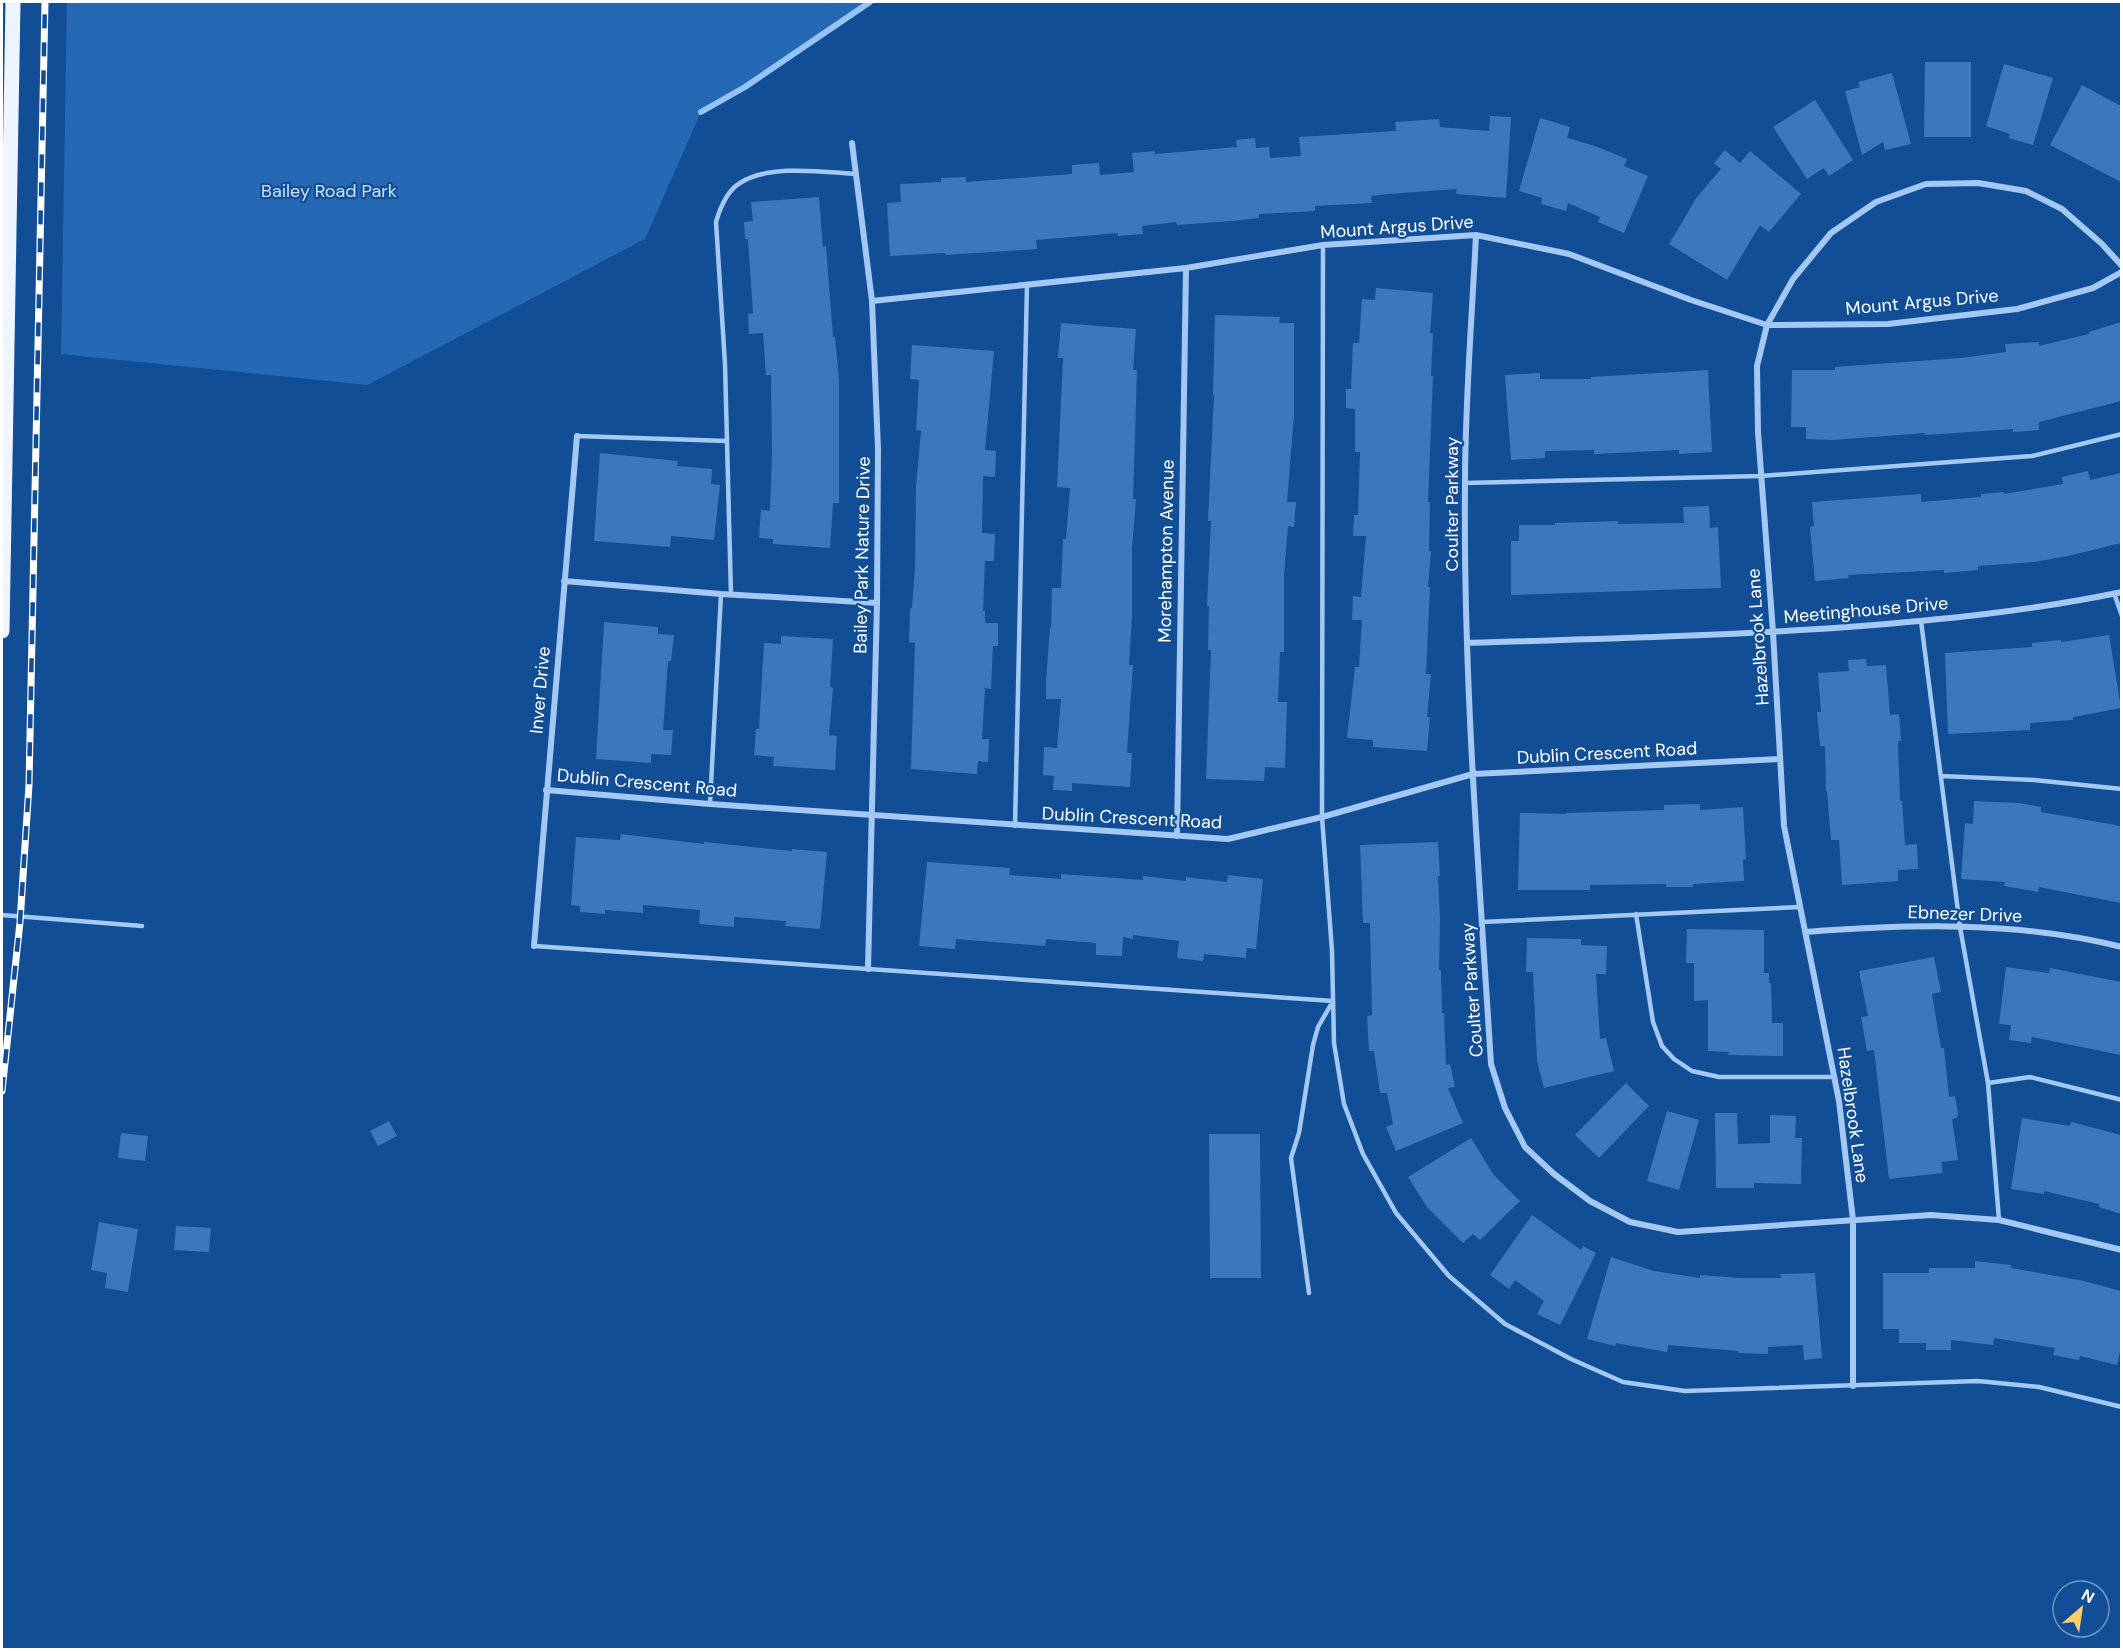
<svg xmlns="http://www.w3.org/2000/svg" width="2123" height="1651" font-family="'DM Sans',sans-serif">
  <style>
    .green { fill: #2568b4 }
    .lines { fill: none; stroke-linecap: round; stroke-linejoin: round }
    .stream { stroke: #94c3f6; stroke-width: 6 }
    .building { fill: #3b77bd }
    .service { stroke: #a2c8f3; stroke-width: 4.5 }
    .minor { stroke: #a2c8f3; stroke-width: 6 }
    .primary { stroke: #eef5ff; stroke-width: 15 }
    .rail-casing { stroke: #fff; stroke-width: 7 }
    .rail { stroke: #124e95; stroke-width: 4.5; stroke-dasharray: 14; stroke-linecap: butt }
    .labels { text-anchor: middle; stroke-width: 4.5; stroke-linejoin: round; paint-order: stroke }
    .park-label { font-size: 18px; fill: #cae2fd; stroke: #124e95 }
    .street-label { font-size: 18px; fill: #fff; stroke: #124e95 }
  </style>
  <rect width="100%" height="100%" fill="#124e95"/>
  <path class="green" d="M67,2H870L745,87L701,112L645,239L367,385L61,354Z"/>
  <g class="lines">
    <path class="stream" d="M701,112L745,87L870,2"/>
  </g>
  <path class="building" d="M1925,62H1971V137H1924Z
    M2004,64L2053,78L2033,145L2009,138L2010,134L1986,126Z
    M1892,73L1911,144L1885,150L1883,142L1862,155L1845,91L1860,87L1858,82Z
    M2082,85L2121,106V182L2050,145Z
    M1815,100L1853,160L1829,176L1824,168L1807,179L1773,127Z
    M1490,116L1511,117L1506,198L1456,194L1457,189L1388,194L1371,196L1372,203L1315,206V211L1259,214V218L1232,221L1177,225L1176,222L1142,226L1143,234L1118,236V233L1036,240L1037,249L946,255L945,253L890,256L887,203L901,202L900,184L941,182V178L966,177V182L1072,174V165L1099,163L1100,175L1134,172L1132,153L1155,151V154L1237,147L1236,140L1255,138L1256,148L1269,147L1270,158L1301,156L1299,137L1396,131L1395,122L1439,119L1440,127L1489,131Z
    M1540,118L1570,127L1567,138L1595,146L1627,159L1624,166L1648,176L1624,233L1598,222L1600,217L1568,203L1566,211L1541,204L1542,198L1519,191Z
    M1725,150L1740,163L1750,151L1801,194L1769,232L1760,225L1727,280L1669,244L1697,197L1721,169L1714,163Z
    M819,197L823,247L826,246L833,337H835L839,380V503H833L830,548L773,544V539L759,538L761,510L770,511L772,454L771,375H766L763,333L749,334L748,314L753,313L748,239H745L744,222L753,221L751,202Z
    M1376,288L1433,293L1430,333H1433L1431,376H1433L1428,502H1430L1429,551H1431L1428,587H1430L1426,674H1431L1427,717H1430L1427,751L1373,747V740L1347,738L1355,667H1359L1362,620H1352L1353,596L1361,597L1366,536H1353L1354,515H1358L1360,452H1355V409L1346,408V389H1351L1353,343H1359L1362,299L1375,300Z
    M1215,315L1280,317L1279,323H1294V415L1287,502H1296L1294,527L1288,526L1284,575V652H1280L1278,702H1287L1285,768L1265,767L1264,781L1206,779L1211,650H1208L1209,606H1207L1211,521H1208L1214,395H1213Z
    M2121,322V401L2039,422V430L2013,432V429L1925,435V433L1833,440L1806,439V427H1791L1792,370H1835V367L1961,358L2006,352L2005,344L2039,342V346L2089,334V332Z
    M1061,323L1136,329L1133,370H1137L1133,499H1136L1132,548V616L1129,665H1133L1127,753H1132L1130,787L1072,783V791L1053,790L1054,776L1043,775L1044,747L1057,748L1061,699H1046V681L1050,628H1051L1052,588H1061L1063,539H1066L1070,488L1057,487L1063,358H1058Z
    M912,345L994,351L985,450L996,451L995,477L983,476L982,533L995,534L994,561H985L983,611H985V623H998V646H993L991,689L985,688L982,739H989L988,762L978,761L977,774L911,769L915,643L909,642L910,608H912L915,567L916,486L921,431L916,430L919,380L910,379Z
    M1708,370L1712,452L1679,454V450L1594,454V450L1545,451V458L1511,460L1505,375L1540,373V379H1591V377Z
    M600,453L678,461L677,466L712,469L711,484L720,485L714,540L671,536L670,547L594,541Z
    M2088,471L2090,480L2121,473V543L2068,556L2035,562L1978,566V570L1944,573V570L1848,575L1849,578L1815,581L1810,527L1814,526L1812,502L1921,494V502L1981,497V494L2004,492V494L2063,484L2062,477Z
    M1709,506L1710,528L1718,527L1721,588L1511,595V541H1519V525H1555V523L1618,521V524L1684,523L1683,507Z
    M604,622L658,627V634L674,635L671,661H668L663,730H673L671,755L651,754V763L596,759Z
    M2109,635L2121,708L2073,717V720L2030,723V730L1948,734L1945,653L2032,647V643L2061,640V642Z
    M781,636L833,639L830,687L833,688L829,735L837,736L835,770L773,766L774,757L754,755L756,729H759L764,643L781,644Z
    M1866,659L1867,666L1886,665L1890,715L1899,714L1901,741H1898L1900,801H1902L1905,845L1917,844L1918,869L1898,870V881L1842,885L1839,840H1831L1827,791H1826L1825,746H1820L1817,712H1821L1818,673L1849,671L1848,660Z
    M1974,801L2019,803L2041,807V812L2121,826V903L2039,887L2038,892L2004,886L2005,882L1961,879L1965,823L1973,824Z
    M1700,804V810L1743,807L1746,859L1743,860L1744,881L1693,884V887H1666V884L1590,885V890H1518L1520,813L1566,814V813L1664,810V805Z
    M621,834L704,844V842L792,851V849L827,852L820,929L785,926L786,921L734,917V927L699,924L700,910L643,905V913L605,910V914L580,912V906L571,905L576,837L620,840Z
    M1438,842L1440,876H1438L1440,919L1439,970H1441L1442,1013H1444L1446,1065L1450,1064L1455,1087L1448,1088L1463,1123L1396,1151L1386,1127L1393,1124L1387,1093H1380L1374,1051H1369L1367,1016L1372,1015L1370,923H1363L1360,845Z
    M927,862L1010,868L1009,875L1061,879V874L1143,880V876L1186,881V877L1227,882L1228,875L1263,879L1256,949L1247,948L1246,958L1204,954L1203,961L1177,958L1179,941L1133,935V939L1123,937L1122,956L1096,955V943L1046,939L1045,946L956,939L955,949L919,946Z
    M1687,929L1764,930V973H1769V983H1771L1772,1023H1783V1056L1728,1055L1729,1052L1708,1051V1000L1694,1001V963H1686Z
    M1527,938L1581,939V945L1607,946L1606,974H1596L1600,1039L1606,1038L1614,1071L1544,1088L1537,1061L1533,972H1526Z
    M1934,957L1941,992L1932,994L1941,1048H1944L1949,1097L1955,1096L1958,1114L1957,1118L1952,1119L1958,1160L1941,1162L1943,1173L1889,1179L1874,1050L1867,1051L1861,1017L1868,1016L1859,971Z
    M2006,967L2049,973L2050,968L2121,982V1055L2032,1037L2031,1043L2009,1040L2011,1025L1999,1024Z
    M1626,1083L1649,1106L1599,1158L1575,1135Z
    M1667,1111L1699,1120L1679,1190L1647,1181Z
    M1715,1113H1737L1738,1144L1770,1143V1115L1796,1116L1795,1138H1802L1801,1184L1754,1183V1188H1716Z
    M2022,1118L2070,1126L2071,1122L2121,1135V1214L2099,1207V1204L2044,1191V1194L2011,1189Z
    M389,1121L397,1136L378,1146L370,1131Z
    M121,1133L148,1136L145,1161L118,1158Z
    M1209,1134H1260L1261,1278H1210Z
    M1471,1138L1493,1174L1520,1201L1480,1240L1473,1234L1463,1243L1427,1207L1408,1177Z
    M1532,1215L1581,1250L1583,1246L1596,1253L1560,1325L1537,1314L1544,1301L1515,1280L1509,1289L1490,1275Z
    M99,1222L138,1229L128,1292L105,1288L107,1273L91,1270Z
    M176,1226L211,1228L209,1252L174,1250Z
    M1611,1257L1654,1271L1700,1278V1275L1740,1278H1781L1780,1274L1815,1273L1822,1358L1804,1360L1803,1345L1768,1347V1354L1738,1353V1351L1668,1345L1667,1352L1616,1343L1615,1346L1587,1339Z
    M1975,1261L2011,1265V1268L2084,1281L2121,1291V1347L2117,1365L2080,1356L2079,1360L2053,1355L2055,1348L1994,1338L1993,1345L1951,1340V1350H1926V1343H1899V1329H1883V1273H1929V1268H1975Z"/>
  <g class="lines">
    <path class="service" d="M1323,245L1322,817L1332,951L1334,1043L1344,1104L1363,1154L1396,1213L1449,1276L1505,1324L1571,1359L1623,1382L1685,1391L1978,1381L2039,1387L2122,1407
      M577,436L727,441
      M1465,483L1761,476L2032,456L2122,434
      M2114,593L2122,616
      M731,595L725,364L716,222C720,208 727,191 740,183C769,164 823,172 856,174
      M1921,621L1960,927L1988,1083L1999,1220
      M1941,776L2034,780L2122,789
      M710,804L721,594
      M1015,826L1027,285
      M1636,914L1653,1022L1662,1046L1674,1059L1692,1071L1719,1077H1834
      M2,915L142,926
      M1482,922L1800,907
      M534,946L1333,1001L1318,1027L1313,1045L1299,1133L1291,1158L1309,1293
      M1988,1083L2030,1077L2122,1100"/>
    <path class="minor" d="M852,143L872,301L878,449L877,603L868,969
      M1476,235C1472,317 1465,401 1465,484C1463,677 1479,871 1491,1064L1505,1108L1525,1147L1554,1174L1590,1201L1630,1222L1678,1232L1931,1215L1999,1220L2122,1250
      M872,301L1186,268L1323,245L1476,235L1569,254L1691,300L1767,325L1888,324L2017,309L2093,288L2122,272
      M564,581L721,594L877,603
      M1467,643C1594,639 1721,636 1848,627C1940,620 2031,611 2122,592
      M546,790L710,804L1228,839L1322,817L1473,774L1780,759
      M1177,836L1186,268
      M1806,932C1910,924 2019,921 2122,947
      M534,946L577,436
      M1853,1386V1220L1839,1101L1784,826L1773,632L1758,432L1757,366L1767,325L1793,279L1831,233L1876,202L1926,184L1978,183L2026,191L2062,209L2102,244L2122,266"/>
    <path class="primary" d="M2,631L13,2"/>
    <g class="rail-casing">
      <path id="rail" d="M2,1091L20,922L29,785L45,2"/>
    </g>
    <use href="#rail" class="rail"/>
  </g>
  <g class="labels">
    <g class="park-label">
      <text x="329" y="197">Bailey Road Park</text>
    </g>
    <g class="street-label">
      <text transform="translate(1397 227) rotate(-4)" y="6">Mount Argus Drive</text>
      <text transform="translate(1922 302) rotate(-5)" y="6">Mount Argus Drive</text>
      <text transform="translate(1452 504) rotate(-90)" y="6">Coulter Parkway</text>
      <text transform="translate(1166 551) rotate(-89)" y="6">Morehampton Avenue</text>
      <text transform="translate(862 555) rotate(-89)" y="6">Bailey Park Nature Drive</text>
      <text transform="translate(1866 610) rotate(-5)" y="6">Meetinghouse Drive</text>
      <text transform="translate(1758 637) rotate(-94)" y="6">Hazelbrook Lane</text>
      <text transform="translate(540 690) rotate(-85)" y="6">Inver Drive</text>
      <text transform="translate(1607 753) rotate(-3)" y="6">Dublin Crescent Road</text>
      <text transform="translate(647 783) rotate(5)" y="6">Dublin Crescent Road</text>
      <text transform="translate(1132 818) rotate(3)" y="6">Dublin Crescent Road</text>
      <text transform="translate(1965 914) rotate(2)" y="6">Ebnezer Drive</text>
      <text transform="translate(1472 990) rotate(-94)" y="6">Coulter Parkway</text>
      <text transform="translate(1853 1115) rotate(82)" y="6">Hazelbrook Lane</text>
    </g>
  </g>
  <rect width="2123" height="1651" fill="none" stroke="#ffffff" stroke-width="6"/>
  <g transform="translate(2081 1609) rotate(29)"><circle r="28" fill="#124e95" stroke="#7195bf" stroke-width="1.5"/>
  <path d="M0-4.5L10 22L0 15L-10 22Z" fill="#ffd064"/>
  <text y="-9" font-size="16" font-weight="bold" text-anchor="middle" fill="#ffffff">N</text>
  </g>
</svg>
